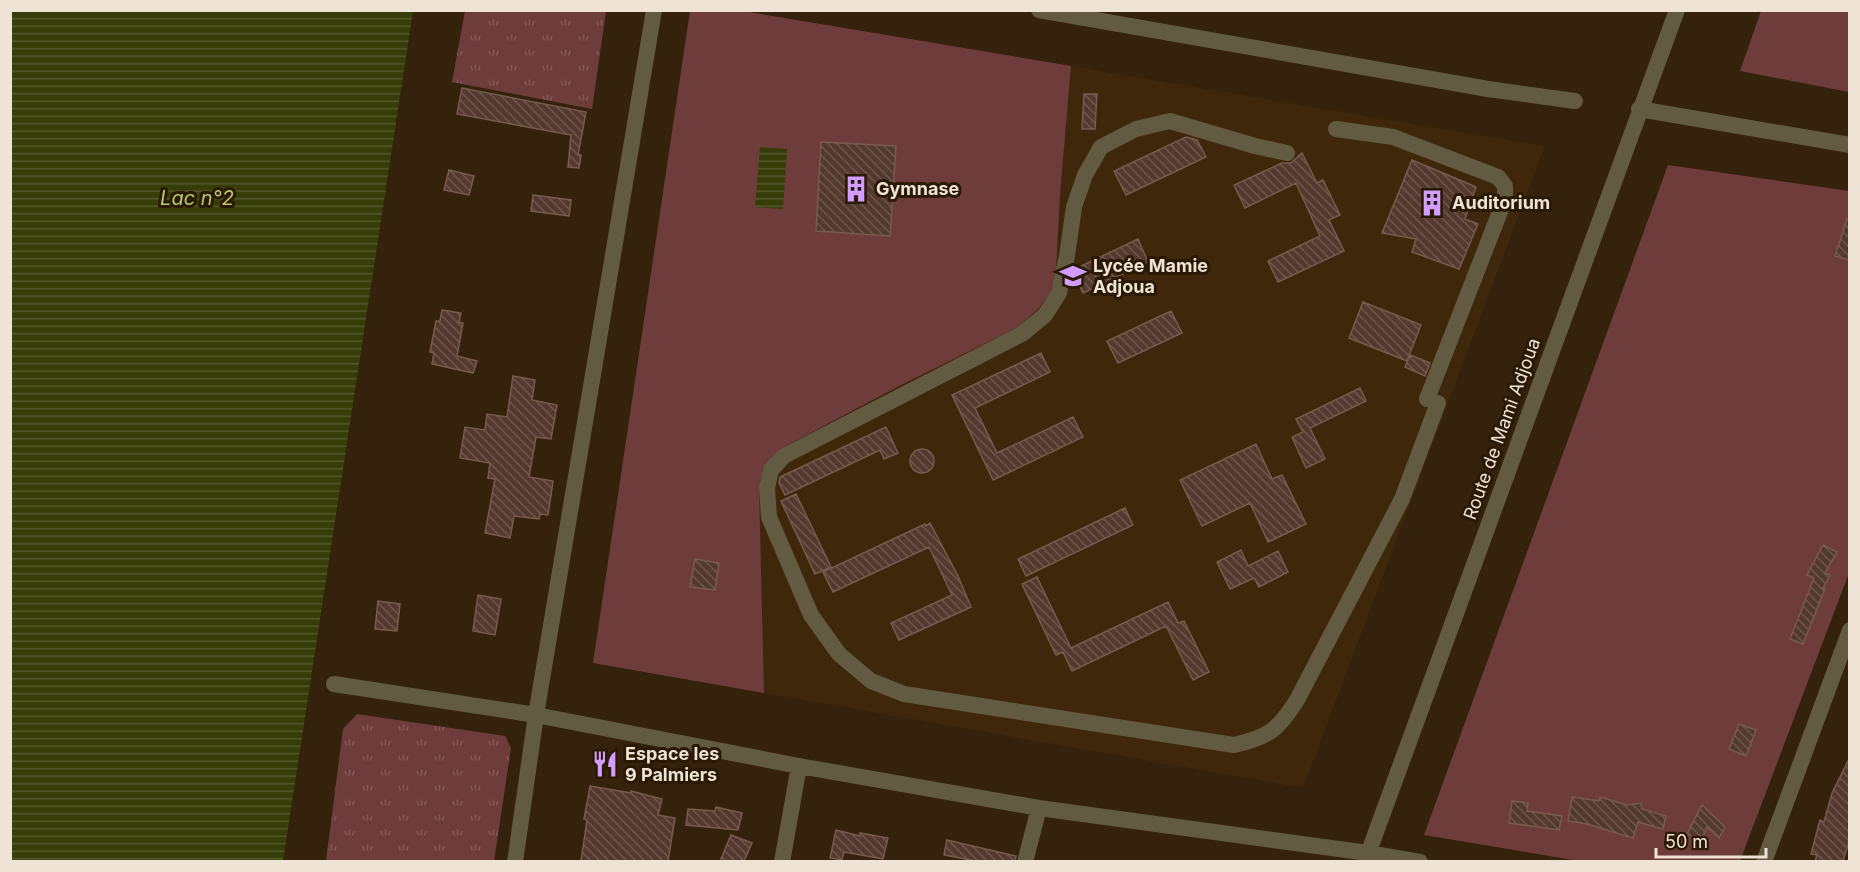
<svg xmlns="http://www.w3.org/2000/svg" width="1860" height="872" font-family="Inter,sans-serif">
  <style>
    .built { fill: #3e270b }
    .grass { fill: url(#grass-tufts) }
    .park { fill: #6f3c3c }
    .water { fill: url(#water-rules) }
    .building { fill: url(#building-back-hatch); stroke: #785b4e; stroke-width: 1.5 }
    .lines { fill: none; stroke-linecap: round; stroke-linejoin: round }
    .minor { stroke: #635b41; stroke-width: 16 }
    .labels { text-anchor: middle; stroke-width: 6; stroke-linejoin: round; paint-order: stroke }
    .poi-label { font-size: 18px; font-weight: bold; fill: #efe3d6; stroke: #2a1904; text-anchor: start }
    .street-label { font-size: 18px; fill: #efe3d6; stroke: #2a1904 }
    .water-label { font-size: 20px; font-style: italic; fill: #b9c86b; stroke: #2a1904 }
  </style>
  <defs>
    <pattern id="grass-tufts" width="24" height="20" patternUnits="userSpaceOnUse" patternTransform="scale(1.5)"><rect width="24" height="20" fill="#6f3c3c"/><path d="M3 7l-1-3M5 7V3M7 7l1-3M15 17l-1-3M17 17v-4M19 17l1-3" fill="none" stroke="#845857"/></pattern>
    <pattern id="water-rules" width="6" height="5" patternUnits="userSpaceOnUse" patternTransform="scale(1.5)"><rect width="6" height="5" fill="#363d08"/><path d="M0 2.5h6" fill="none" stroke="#53592b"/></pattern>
    <pattern id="building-back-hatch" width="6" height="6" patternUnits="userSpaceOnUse" patternTransform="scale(1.5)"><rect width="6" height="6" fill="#54392e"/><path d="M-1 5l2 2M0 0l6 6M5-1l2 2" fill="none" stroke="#6d564c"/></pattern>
  </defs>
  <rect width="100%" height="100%" fill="#34220d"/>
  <path class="built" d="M690,11H743L1545,146L1303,788L593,663Z"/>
  <path class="grass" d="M465,11H606L592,109L452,82Z
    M357,714L505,736L511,748L494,861H326L343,729Z"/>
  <path class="park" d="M690,11H743L1071,66L1060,195L1056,271L1051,291L1039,308L1018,327L903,384L780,449L763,468L759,488L764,693L593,663Z
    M1761,11H1849V92L1740,71Z
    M1668,165L1849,191V573L1740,861H1579L1424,835Z"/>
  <path class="water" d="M10,11H413L283,861H11Z
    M760,147L787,149L783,209L755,207Z"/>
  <path class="building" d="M462,88L586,112L578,155H581L579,168L568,167L571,135L457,114Z
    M1084,94H1097L1095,129H1082Z
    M1186,137L1197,140L1206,157L1126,195L1114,171Z
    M821,142L896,146L890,236L816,231Z
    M1302,153L1317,183L1323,180L1340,215L1329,220L1344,251L1278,282L1268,261L1320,236L1296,183L1245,208L1234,185L1282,163H1291Z
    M1412,160L1476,187L1465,219L1478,224L1459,269L1412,252L1416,239L1382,233Z
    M449,170L474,176L469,195L444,190Z
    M533,195L571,200L569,216L531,211Z
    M1847,219H1850V260L1835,256Z
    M1138,239L1148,262L1083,293L1074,274L1075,269Z
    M1363,302L1421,325L1407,361L1349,338Z
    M442,310L461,313L459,322L463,323L457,356L477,361L473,373L432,364L434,353L430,352L436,321H440Z
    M1171,311L1182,333L1118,363L1107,341Z
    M1041,353L1050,372L975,408L997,453L1073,417L1083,437L993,480L952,395Z
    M1410,355L1430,363L1425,376L1405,367Z
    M513,376L535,380L532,400L557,405L551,439L536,437L529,477L553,481L548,515L540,514L539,519L514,516L510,538L485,533L495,479L488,478L490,463L460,458L465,427L485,430L487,414L507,417Z
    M1360,388L1366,401L1310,428L1325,459L1306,468L1292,437L1303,432L1296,419Z
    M886,427L898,453L884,459L880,450L785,495L779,483L780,477Z
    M1256,444L1272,479L1282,475L1306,524L1268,542L1250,503L1202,526L1180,480Z
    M910 461a12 12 0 1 1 24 0a12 12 0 1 1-24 0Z
    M796,494L831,567L815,574L781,501Z
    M1125,508L1133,525L1026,576L1018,559Z
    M930,523L958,576L971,607L899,640L891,623L952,595L929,547L833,592L823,572L925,524L926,526Z
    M1823,545L1837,552L1825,573L1830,575L1823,589H1825L1803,644L1790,639L1814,578L1807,575Z
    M1241,550L1248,566L1278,551L1288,572L1259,587L1254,578L1230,589L1217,562Z
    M695,559L719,563L715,590L690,587Z
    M1037,577L1071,648L1168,602L1178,623L1184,621L1209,672L1193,680L1166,626L1072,671L1063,652L1056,655L1022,584Z
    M478,595L501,599L495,635L473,631Z
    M378,601L400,604L397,631L375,629Z
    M1739,724L1756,730L1746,756L1729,749Z
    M1850,757V838L1843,861H1815L1817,855L1811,854L1820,820L1824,822L1832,793Z
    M590,786L631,793V791L662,799L658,815L675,818L668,861H581L587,820L584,819Z
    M1572,797L1599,801L1600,797L1627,805L1641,803L1642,809L1666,816L1663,829L1638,822L1633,838L1587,824L1568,821Z
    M1512,801L1528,803L1527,811L1562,816L1559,830L1509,823Z
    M1702,805L1725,827L1719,838L1707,827L1701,840L1687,834Z
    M716,807L742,813L738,830L686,825L688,809L715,811Z
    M836,830L860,836V833L888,838L883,859L844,852L842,860L830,858Z
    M731,835L752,843L744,861H720Z
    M947,840L1016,856L1015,861H976L944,855Z"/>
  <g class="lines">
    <path class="minor" d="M1039,10L1488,89L1575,101
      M1639,109L1850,145
      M1336,129L1393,137L1498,177L1505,186V199L1427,399
      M1287,153L1255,146L1170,121L1136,129L1101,147L1085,175L1074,207L1067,256L1059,293L1045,315L1022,334L784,456L771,470L767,488L769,517L811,615L839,654L871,681L904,694L1234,745C1269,737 1278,730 1297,700L1402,499L1438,403
      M334,684L536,715L799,766L1039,808L1368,853L1420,862
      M515,862L536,715L654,10
      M782,862L799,766
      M1025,862L1039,808
      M1365,862L1677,10
      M1764,862L1850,630"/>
  </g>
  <defs>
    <g id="building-bare" transform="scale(2.07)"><path d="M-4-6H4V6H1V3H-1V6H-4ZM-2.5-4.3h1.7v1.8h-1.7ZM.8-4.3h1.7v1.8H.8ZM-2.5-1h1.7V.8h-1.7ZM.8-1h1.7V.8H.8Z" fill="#d19dfe" stroke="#2a1904" stroke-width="2.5" paint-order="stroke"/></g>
    <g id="university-bare" transform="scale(2.07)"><path d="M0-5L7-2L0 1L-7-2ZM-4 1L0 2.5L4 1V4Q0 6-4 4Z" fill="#d19dfe" stroke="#2a1904" stroke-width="2.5" paint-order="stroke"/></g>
    <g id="restaurant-bare" transform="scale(2.07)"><path d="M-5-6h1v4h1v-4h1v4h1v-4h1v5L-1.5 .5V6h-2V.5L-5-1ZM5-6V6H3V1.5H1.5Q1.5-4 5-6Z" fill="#d19dfe" stroke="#2a1904" stroke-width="2.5" paint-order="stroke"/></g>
  </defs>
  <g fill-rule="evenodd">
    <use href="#building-bare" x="856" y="189"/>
    <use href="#building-bare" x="1432" y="203"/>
    <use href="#university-bare" x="1073" y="276"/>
    <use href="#restaurant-bare" x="605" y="764"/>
  </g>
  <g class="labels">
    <g class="poi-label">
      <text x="876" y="195">Gymnase</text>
      <text x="1452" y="209">Auditorium</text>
      <text x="1093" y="272">Lycée Mamie<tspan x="1093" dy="21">Adjoua</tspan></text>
      <text x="625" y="760">Espace les<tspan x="625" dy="21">9 Palmiers</tspan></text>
    </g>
    <g class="street-label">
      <text transform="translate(1502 429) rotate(-70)" y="6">Route de Mami Adjoua</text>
    </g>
    <g class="water-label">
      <text x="197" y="205">Lac n°2</text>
    </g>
  </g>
  <rect width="1860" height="872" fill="none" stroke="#efe3d6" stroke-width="24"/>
  <path d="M1656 848v9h110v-9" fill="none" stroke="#efe3d6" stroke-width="3"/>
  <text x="1665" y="848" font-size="18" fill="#efe3d6" stroke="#2a1904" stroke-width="4.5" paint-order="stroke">50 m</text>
</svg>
